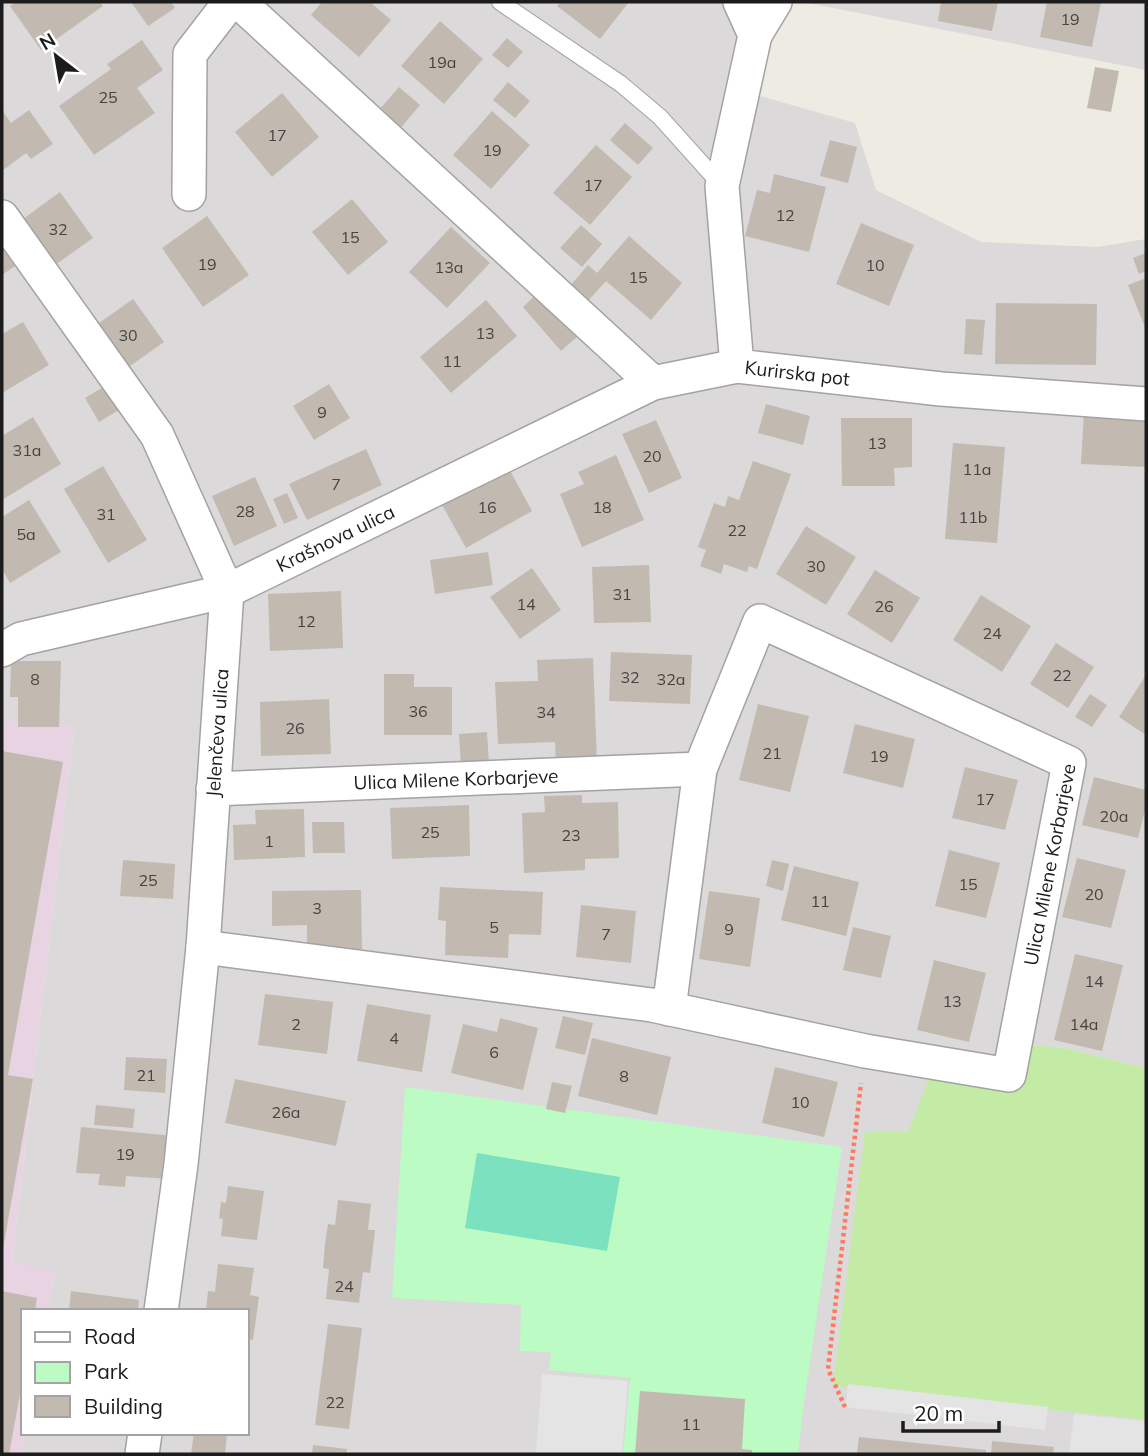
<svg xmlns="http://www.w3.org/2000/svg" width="1148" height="1456" font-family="Mulish,sans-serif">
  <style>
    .residential { fill: #dbd9d9 }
    .industrial { fill: #e8d3e3 }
    .grass { fill: #c4eba5 }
    .park { fill: #bcfbc4 }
    .pitch { fill: #7ce1bf }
    .parking { fill: #e4e4e4 }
    .building { fill: #c2bab1 }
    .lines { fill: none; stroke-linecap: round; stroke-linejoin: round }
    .lane-casing { stroke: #a3a3a3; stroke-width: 18 }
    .street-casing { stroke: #a3a3a3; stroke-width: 36 }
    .path { stroke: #ff7962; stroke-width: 4.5; stroke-dasharray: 3.5 3.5; stroke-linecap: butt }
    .lane { stroke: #fff; stroke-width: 16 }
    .street { stroke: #fff; stroke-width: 33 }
    .labels { text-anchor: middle; stroke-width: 5; stroke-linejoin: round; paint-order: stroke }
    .number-label { font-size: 16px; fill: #464441 }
    .street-label { font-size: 19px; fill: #1c1c1c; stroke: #fff }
  </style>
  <rect width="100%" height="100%" fill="#eeebe2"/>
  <path class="residential" d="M2,2H791L769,46L753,94L855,123L876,190L981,242L1098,247L1146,239V1068L1065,1048L1031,1045L1015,1092L929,1078L834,1386L1146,1420V1454H22L26,1433H247V1311H48L55,1271L12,1263L74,726L2,721Z
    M803,2H1146V70Z"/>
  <path class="industrial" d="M2,721L74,726L12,1262L55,1271L48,1311H23V1433H26L22,1454H2Z"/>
  <path class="grass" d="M1031,1045L1065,1048L1146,1068V1420L833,1386L865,1131L908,1132L929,1078L1015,1092Z"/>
  <path class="park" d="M405,1087L842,1147L804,1402L798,1454H623L630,1378L549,1370L551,1352L520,1351L521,1305L392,1298Z"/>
  <path class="pitch" d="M477,1153L620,1177L607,1251L465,1228Z"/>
  <path class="parking" d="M542,1374L628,1381L622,1454H536Z
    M848,1384L1048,1407L1045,1430L845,1407Z
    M1074,1414L1146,1421V1454H1069Z"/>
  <path class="building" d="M16,2H100L103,6L41,50L10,6Z
    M131,2H171L175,8L148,26Z
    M322,2H370L391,20L359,57L311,15Z
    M561,2H629L600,39L557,6Z
    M941,2H998L992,31L938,21Z
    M1047,2H1101L1092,47L1040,37Z
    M440,21L483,59L444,104L401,66Z
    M507,38L523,52L508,68L492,55Z
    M142,40L163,70L137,88L155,113L94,155L59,106L111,69L107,64Z
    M1095,67L1119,71L1111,112L1087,108Z
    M508,82L530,101L515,118L493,100Z
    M399,87L420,105L399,130L378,111Z
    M282,93L319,137L272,177L235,132Z
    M2,110L11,123L29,110L53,144L31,159L26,153L2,171Z
    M492,111L530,145L491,189L453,155Z
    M625,123L653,148L638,165L610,140Z
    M830,140L857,147L848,183L820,176Z
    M596,145L632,177L590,225L553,193Z
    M774,174L826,187L809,252L745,236L757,190L770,193Z
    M60,192L93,238L55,265L23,219Z
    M352,199L388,242L348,275L312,232Z
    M207,216L249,275L203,307L162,248Z
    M861,223L914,245L889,306L836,284Z
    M581,225L602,244L582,267L560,248Z
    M451,227L490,263L447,308L409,272Z
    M629,236L682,283L651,320L606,281L587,302L569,287L588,265L597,273Z
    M2,248L15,266L2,275Z
    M1146,253V271L1139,274L1133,258Z
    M1146,278V330L1128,285Z
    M539,292L578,336L561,351L523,307Z
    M133,299L164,342L123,371L92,328Z
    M486,300L517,336L451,393L420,357Z
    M996,303L1097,304L1096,365L995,364Z
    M966,319L985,320L982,355L964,354Z
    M23,322L49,365L2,393V334Z
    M329,384L350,418L314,440L293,406Z
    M105,386L119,410L99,422L85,398Z
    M766,404L810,416L803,445L758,433Z
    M1084,413L1146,416V467L1081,464Z
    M33,417L61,464L2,500V436Z
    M841,418H912V467L894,468L895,486H842Z
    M656,420L682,478L649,493L622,434Z
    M953,443L1005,447L997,543L945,539Z
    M366,449L382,485L307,520L289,484Z
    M616,455L644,520L582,547L560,494L584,484L578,472Z
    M753,461L791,474L757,569L749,566L747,572L724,564L721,574L700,566L706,550L698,547L714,503L725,507L728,496L739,500Z
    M103,466L147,540L108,563L64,489Z
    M508,467L532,511L466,548L441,503Z
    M255,477L277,526L234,546L212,496Z
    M287,493L298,518L284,524L273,499Z
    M29,500L61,552L10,583L2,569V517Z
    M806,526L856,557L826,605L776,574Z
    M488,552L493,585L435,594L430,560Z
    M649,565L651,622L594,623L592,567Z
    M532,568L561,610L520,639L490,597Z
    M875,570L920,598L892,643L847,614Z
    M341,591L343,648L270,651L268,594Z
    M981,595L1031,626L1002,672L953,640Z
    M1056,643L1094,667L1068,708L1030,684Z
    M611,652L692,655L690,704L609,701Z
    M593,658L597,763L556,764L555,742L498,744L495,682L538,681L537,660Z
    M11,661H61L59,727H18V697H10Z
    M384,674H414V687H452V735H384Z
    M1146,675V735L1119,717Z
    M1090,694L1107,705L1092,727L1075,717Z
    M329,699L331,754L261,756L260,702Z
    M758,704L809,716L790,792L739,780Z
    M855,724L915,739L903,788L843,773Z
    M487,732L489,764L461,766L459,734Z
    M2,751L63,762L8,1075L33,1079L3,1249Z
    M965,767L1018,780L1005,830L952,818Z
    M1094,777L1146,790V806L1138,838L1082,825Z
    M582,795V803L618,802L619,858L585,859V870L524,873L522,813L545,812L544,796Z
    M469,805L470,856L392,859L390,808Z
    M304,809L305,857L234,860L233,825L256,824L255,810Z
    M312,822H344L345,853H313Z
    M949,850L1000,863L986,918L935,906Z
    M1077,858L1126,870L1111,928L1062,917Z
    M123,860L175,864L173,899L120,896Z
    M772,860L789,864L783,891L766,886Z
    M794,866L859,882L846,936L781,920Z
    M440,887L543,892L541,935L509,934L508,958L445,955L446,921L438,920Z
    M361,890L362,949L307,950V925L272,926V891Z
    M709,891L760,898L750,967L699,959Z
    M581,905L636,911L631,963L576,957Z
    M853,927L891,936L881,978L843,970Z
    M1075,954L1123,965L1102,1051L1054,1040Z
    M934,960L986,973L969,1042L917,1030Z
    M265,994L333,1002L327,1054L258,1045Z
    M367,1004L431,1015L422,1072L357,1061Z
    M563,1016L593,1023L585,1055L555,1048Z
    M500,1018L538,1028L523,1090L451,1073L463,1024L497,1032Z
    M592,1038L671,1057L657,1115L578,1096Z
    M126,1057L167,1059L165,1093L124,1090Z
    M775,1067L838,1082L824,1137L762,1123Z
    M235,1079L346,1101L336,1146L225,1123Z
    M552,1082L572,1086L565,1113L546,1109Z
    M96,1105L135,1109L133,1128L94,1125Z
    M81,1127L174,1136L170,1179L126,1176L125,1187L98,1185L100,1174L76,1173Z
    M228,1186L264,1191L257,1240L221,1236L223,1219L219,1218L221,1202L226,1203Z
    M338,1200L371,1204L368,1230H375L370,1273L363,1272L359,1303L326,1299L329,1269L323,1268L325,1244L328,1224L335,1225Z
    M218,1264L254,1268L250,1295L259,1297L253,1340L247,1339V1311H206L208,1291L215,1292Z
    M2,1291L37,1298L35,1311H23V1378L9,1454H2Z
    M71,1291L139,1300L138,1311H69Z
    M328,1324L362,1328L349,1429L315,1425Z
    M640,1391L745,1399L742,1449L752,1450V1454H635Z
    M194,1433H227L225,1454H191Z
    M859,1437L986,1450V1454H857Z
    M992,1441L1054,1447L1053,1454H991Z
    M313,1445L347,1449L346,1454H312Z"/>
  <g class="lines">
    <g class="lane-casing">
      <path id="lane" d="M500,2L621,84L660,117L722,186"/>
    </g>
    <g class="street-casing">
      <g id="street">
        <path id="s1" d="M740,2L755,35L722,186L737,366L941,389L1146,404"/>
        <path d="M755,35L775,2"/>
        <path d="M189,194L190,54L230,2"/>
        <path d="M2,217L157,435L227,591L203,947L181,1164L161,1311"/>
        <path d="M653,383L737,366"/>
        <path id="s2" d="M2,650L21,639L227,591L653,383L239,2"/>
        <path id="s3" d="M203,947L652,1005L865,1051L1009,1075L1069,763L760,621L700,769L213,789"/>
        <path d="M669,1009L700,769"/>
        <path d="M142,1454L145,1433"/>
      </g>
    </g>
    <path class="path" d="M845,1407L828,1369L861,1083"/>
    <use href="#lane" class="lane"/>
    <use href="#street" class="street"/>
  </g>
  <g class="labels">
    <g class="number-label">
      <text x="1070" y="25">19</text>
      <text x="442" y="68">19a</text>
      <text x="108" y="103">25</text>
      <text x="277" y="141">17</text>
      <text x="492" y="156">19</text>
      <text x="593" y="191">17</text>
      <text x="785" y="221">12</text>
      <text x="58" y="235">32</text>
      <text x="350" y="243">15</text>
      <text x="207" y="270">19</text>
      <text x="875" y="271">10</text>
      <text x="449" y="273">13a</text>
      <text x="638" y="283">15</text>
      <text x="485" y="339">13</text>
      <text x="128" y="341">30</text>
      <text x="452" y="367">11</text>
      <text x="322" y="418">9</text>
      <text x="877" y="449">13</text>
      <text x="27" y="456">31a</text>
      <text x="652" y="462">20</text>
      <text x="977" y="475">11a</text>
      <text x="336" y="490">7</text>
      <text x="487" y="513">16</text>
      <text x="602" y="513">18</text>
      <text x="245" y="517">28</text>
      <text x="106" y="520">31</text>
      <text x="973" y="523">11b</text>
      <text x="737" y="536">22</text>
      <text x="26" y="540">5a</text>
      <text x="816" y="572">30</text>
      <text x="622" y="600">31</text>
      <text x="526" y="610">14</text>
      <text x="884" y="612">26</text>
      <text x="306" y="627">12</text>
      <text x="992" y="639">24</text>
      <text x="1062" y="681">22</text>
      <text x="630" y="683">32</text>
      <text x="35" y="685">8</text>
      <text x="671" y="685">32a</text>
      <text x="418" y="717">36</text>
      <text x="546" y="718">34</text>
      <text x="295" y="734">26</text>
      <text x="772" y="759">21</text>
      <text x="879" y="762">19</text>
      <text x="985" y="805">17</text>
      <text x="1114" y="822">20a</text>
      <text x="430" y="838">25</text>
      <text x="571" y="841">23</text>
      <text x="269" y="847">1</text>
      <text x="148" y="886">25</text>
      <text x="968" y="890">15</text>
      <text x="1094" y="900">20</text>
      <text x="820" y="907">11</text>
      <text x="317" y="914">3</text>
      <text x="494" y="933">5</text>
      <text x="729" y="935">9</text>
      <text x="606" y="940">7</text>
      <text x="1094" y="987">14</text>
      <text x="952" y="1007">13</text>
      <text x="296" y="1030">2</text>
      <text x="1084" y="1030">14a</text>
      <text x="394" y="1044">4</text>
      <text x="494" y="1058">6</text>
      <text x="146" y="1081">21</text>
      <text x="624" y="1082">8</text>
      <text x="800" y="1108">10</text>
      <text x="286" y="1118">26a</text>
      <text x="125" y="1160">19</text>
      <text x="344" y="1292">24</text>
      <text x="335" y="1408">22</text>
      <text x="691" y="1430">11</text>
    </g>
    <g class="street-label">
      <text dy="7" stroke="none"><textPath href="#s1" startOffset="432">Kurirska pot</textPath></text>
      <text dy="7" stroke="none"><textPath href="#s2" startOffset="354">Krašnova ulica</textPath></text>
      <text transform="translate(217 733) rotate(-86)" y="7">Jelenčeva ulica</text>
      <text transform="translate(456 779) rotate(-2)" y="7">Ulica Milene Korbarjeve</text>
      <text dy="7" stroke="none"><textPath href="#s3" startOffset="1031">Ulica Milene Korbarjeve</textPath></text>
    </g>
  </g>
  <rect width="1148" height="1456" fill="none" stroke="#1c1c1c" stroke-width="7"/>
  <rect x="21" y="1309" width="228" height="126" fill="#ffffff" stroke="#a4a4a4" stroke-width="2"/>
  <rect x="35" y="1332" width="35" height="10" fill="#ffffff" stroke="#a4a4a4" stroke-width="2"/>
  <text x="84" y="1344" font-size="21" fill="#1c1c1c">Road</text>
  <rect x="35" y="1362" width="35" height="21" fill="#bcfbc4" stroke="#a4a4a4" stroke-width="2"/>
  <text x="84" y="1379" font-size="21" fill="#1c1c1c">Park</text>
  <rect x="35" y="1396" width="35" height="21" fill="#c2bab1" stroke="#a4a4a4" stroke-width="2"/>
  <text x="84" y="1414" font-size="21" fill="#1c1c1c">Building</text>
  <g transform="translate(56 56) rotate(329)" stroke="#ffffff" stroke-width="5" paint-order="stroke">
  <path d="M0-5L12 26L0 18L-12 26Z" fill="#1c1c1c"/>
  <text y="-10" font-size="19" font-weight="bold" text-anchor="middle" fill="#1c1c1c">N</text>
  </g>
  <path d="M903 1421v10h96v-10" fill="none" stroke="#1c1c1c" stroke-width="3.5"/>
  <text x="914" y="1421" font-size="21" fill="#1c1c1c" stroke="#ffffff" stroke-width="5" paint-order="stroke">20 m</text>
</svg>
